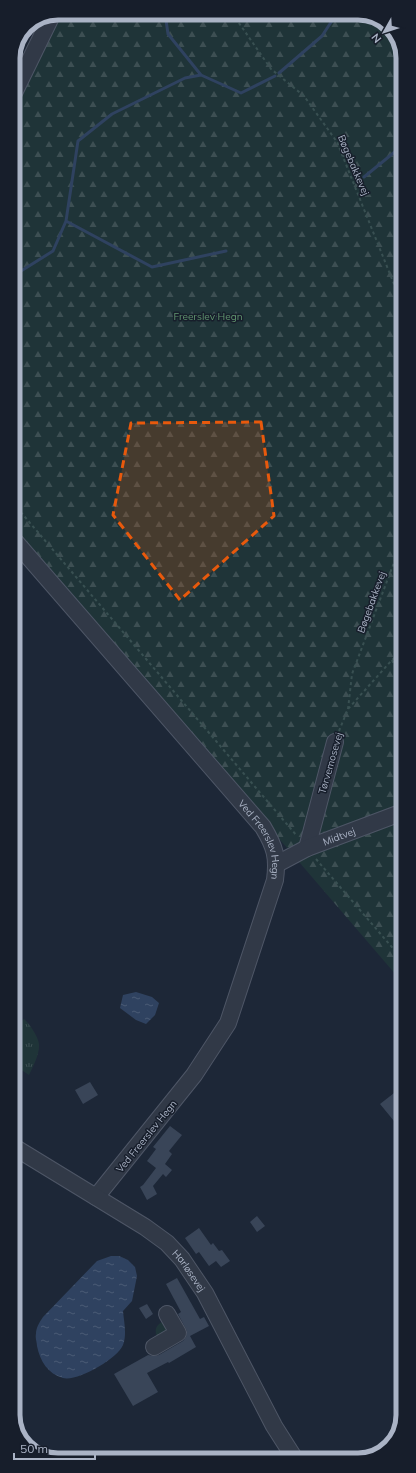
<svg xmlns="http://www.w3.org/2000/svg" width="416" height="1473" font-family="Mulish,sans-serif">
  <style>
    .grass { fill: url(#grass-tufts) }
    .forest { fill: url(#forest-firs) }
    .water { fill: url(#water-ripples) }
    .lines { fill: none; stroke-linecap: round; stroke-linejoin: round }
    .stream { stroke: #2f4260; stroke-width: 3 }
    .building { fill: #394558 }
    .minor-casing { stroke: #4e5666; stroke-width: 18 }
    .path { stroke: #395052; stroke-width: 2; stroke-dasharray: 3 3; stroke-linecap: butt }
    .minor { stroke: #313947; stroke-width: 16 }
    .marked { fill: #e8590c; fill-opacity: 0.2; stroke: #e8590c; stroke-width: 3; stroke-dasharray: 8 5; stroke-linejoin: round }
    .labels { text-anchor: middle; stroke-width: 3; stroke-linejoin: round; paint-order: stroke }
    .street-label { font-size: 10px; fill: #aab3c5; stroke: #171e2b }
    .park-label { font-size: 10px; fill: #61966f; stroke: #171e2b }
    .rim { fill: none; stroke: #aab3c5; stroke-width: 5 }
  </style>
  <defs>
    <pattern id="grass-tufts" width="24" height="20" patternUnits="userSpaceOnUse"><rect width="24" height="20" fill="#1f3438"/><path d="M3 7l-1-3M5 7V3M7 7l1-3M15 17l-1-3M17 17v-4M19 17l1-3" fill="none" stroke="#3d4f53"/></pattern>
    <pattern id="forest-firs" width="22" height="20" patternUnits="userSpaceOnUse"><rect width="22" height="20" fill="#1f3438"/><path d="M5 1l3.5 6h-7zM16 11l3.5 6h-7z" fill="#3d4f53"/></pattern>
    <pattern id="water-ripples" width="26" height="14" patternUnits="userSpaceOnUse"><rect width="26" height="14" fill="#2f4260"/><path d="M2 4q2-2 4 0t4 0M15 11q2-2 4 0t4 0" fill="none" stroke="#4a5b75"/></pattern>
  </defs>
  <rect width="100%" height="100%" fill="#1d2737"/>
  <path class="grass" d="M24,1019C30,1024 38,1037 39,1044C40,1053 33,1067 29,1075L14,1065V1027Z
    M164,1321L171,1327L158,1340C154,1331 155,1325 164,1321Z"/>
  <path class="forest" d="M58,13H364L388,24L402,49L403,983L13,529V103Z"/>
  <path class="water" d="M136,992L152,997L159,1003L155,1015L146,1024L136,1020L120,1008L123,995Z
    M111,1256H119L128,1260L135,1267L137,1276L132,1301L123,1311C124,1322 127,1334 123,1345C117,1359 77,1382 63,1378C48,1374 40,1361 37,1346C37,1342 35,1338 36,1334C36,1328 39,1323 43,1317L97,1261Z"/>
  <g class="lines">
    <path class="stream" d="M165,13L168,34L201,75
      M279,73L322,36L337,13
      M364,177L402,146
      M66,221L152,267L226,251
      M13,276L53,251L66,221L78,141L112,114L185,78L201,75L241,93L275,76"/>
  </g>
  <path class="building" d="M90,1082L98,1095L83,1104L75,1090Z
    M403,1086V1132L380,1104Z
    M170,1126L182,1135L169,1151L172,1154L165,1164L172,1170L166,1177L163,1174L153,1186L157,1194L147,1200L140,1187L143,1185L156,1168L147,1161L156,1149L153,1147Z
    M257,1216L265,1226L257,1232L250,1222Z
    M199,1228L211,1245L213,1243L219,1251L222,1250L230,1261L221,1267L216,1261L209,1266L199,1252L196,1254L185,1238Z
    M177,1278L200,1319L204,1317L209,1326L190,1336L196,1347L169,1363L168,1362L147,1373L158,1392L133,1406L114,1374L148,1355L154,1356L159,1355L183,1341L186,1337L187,1333L186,1329L178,1314L181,1312L166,1284Z
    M147,1304L153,1314L146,1319L139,1308Z"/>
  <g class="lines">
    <g class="minor-casing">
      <g id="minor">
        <path d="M13,95L52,15"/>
        <path id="s1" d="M13,539L263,827C275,847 278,857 275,880L228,1023L194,1075L96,1197"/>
        <path d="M307,848L335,742"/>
        <path id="s2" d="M277,864L307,848L403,812"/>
        <path id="s3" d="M14,1147L145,1227L167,1243L182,1259L205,1293L274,1426L295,1459"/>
        <path d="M154,1347L178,1333L167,1314"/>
      </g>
    </g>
    <path class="path" d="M232,13L271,69L304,96L337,142L402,304
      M13,503L297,836
      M392,660L403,684
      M348,709L352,674L398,552L402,499
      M339,731L348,709L392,660L402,652
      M316,859L403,960"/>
    <use href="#minor" class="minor"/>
  </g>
  <path class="marked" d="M261,422L274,516L180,600L113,515L131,423Z"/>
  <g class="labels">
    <g class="street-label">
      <text transform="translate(354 165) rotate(67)" y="4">Bøgebakkevej</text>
      <text transform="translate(371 602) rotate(-70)" y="4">Bøgebakkevej</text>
      <text transform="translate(330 763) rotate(-74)" y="4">Tørvemosevej</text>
      <text dy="4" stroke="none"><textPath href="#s2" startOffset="68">Midtvej</textPath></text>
      <text dy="4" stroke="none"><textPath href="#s1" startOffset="392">Ved Freerslev Hegn</textPath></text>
      <text transform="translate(146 1136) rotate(-51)" y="4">Ved Freerslev Hegn</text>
      <text dy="4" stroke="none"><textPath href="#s3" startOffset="216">Harløsevej</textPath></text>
    </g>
    <g class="park-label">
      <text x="208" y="320">Freerslev Hegn</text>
    </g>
  </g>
  <path d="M0 0H416V1473H0ZM58 20H358A38 38 0 0 1 396 58V1415A38 38 0 0 1 358 1453H58A38 38 0 0 1 20 1415V58A38 38 0 0 1 58 20Z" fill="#171e2b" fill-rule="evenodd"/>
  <path class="rim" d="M58 20H358A38 38 0 0 1 396 58V1415A38 38 0 0 1 358 1453H58A38 38 0 0 1 20 1415V58A38 38 0 0 1 58 20Z"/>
  <g transform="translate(384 32) rotate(231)" stroke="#171e2b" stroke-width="3" paint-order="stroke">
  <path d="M0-3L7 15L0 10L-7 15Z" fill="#aab3c5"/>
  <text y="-6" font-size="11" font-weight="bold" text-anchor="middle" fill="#aab3c5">N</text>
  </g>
  <path d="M14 1453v6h81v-6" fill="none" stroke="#aab3c5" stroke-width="2"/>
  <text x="20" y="1453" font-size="12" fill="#aab3c5" stroke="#171e2b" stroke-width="3" paint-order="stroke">50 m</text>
</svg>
